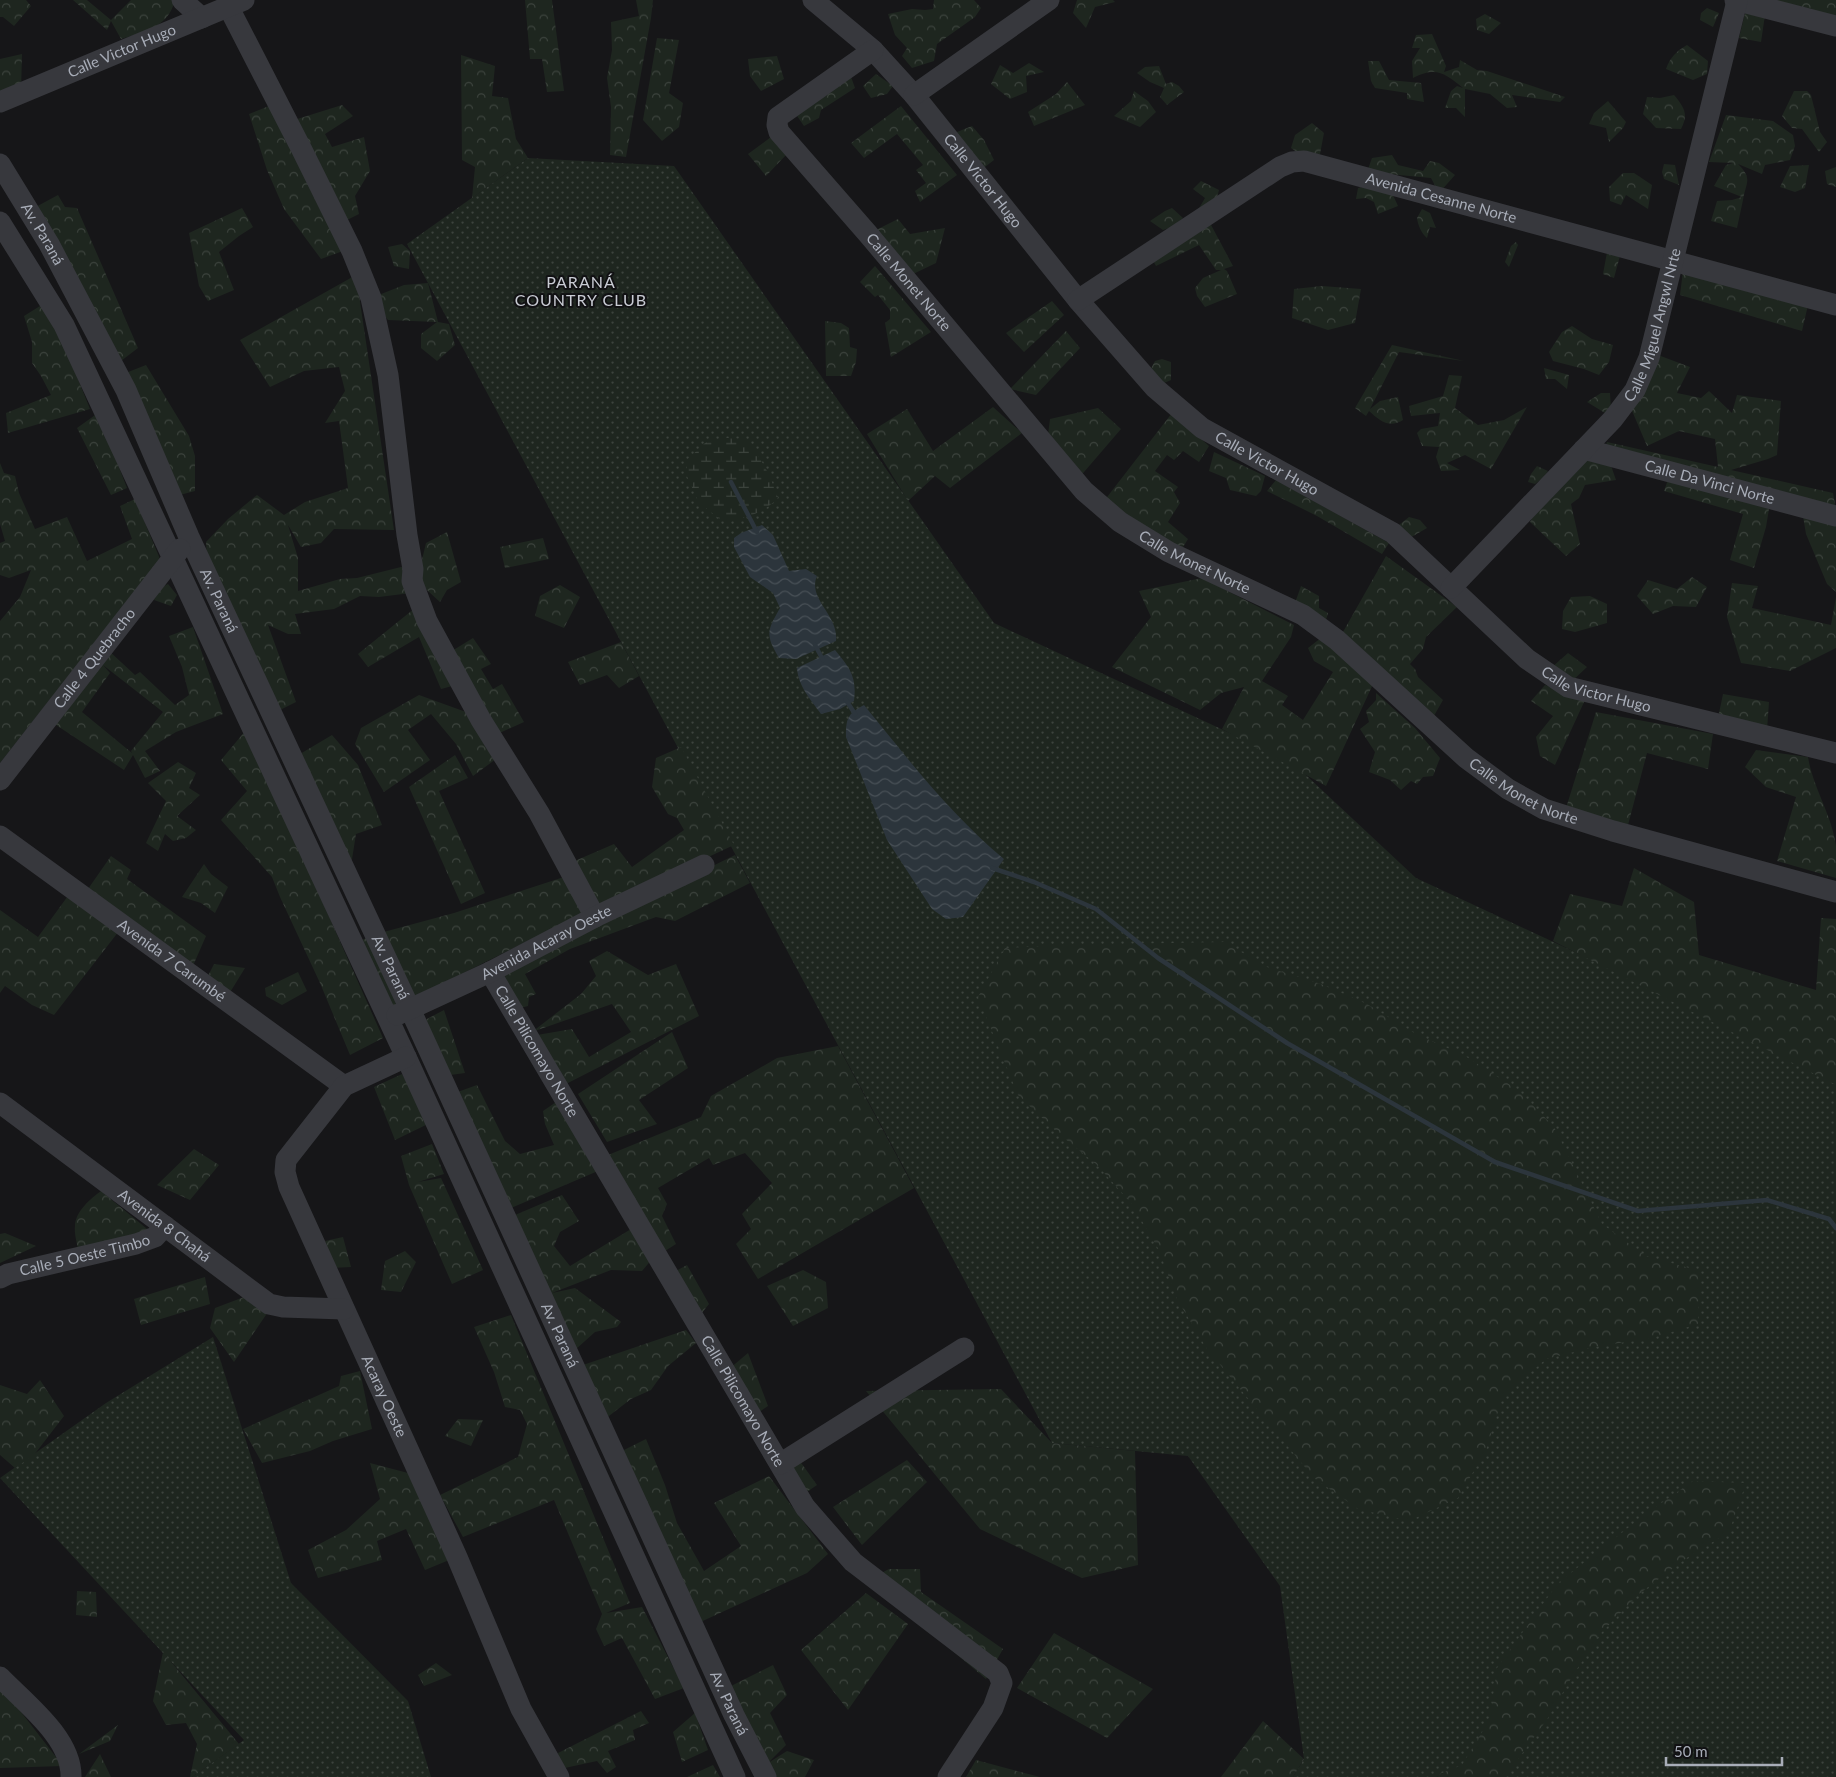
<svg xmlns="http://www.w3.org/2000/svg" width="1836" height="1777" font-family="Lato,sans-serif">
  <style>
    .green { fill: url(#green-dots) }
    .forest { fill: url(#forest-crowns); fill-rule: evenodd }
    .wetland { fill: url(#wetland-marsh) }
    .water { fill: url(#water-waves) }
    .lines { fill: none; stroke-linecap: round; stroke-linejoin: round }
    .stream { stroke: #2c353c; stroke-width: 4.5 }
    .minor { stroke: #37383d; stroke-width: 21 }
    .labels { text-anchor: middle; stroke-width: 4; stroke-linejoin: round; paint-order: stroke }
    .street-label { font-size: 15px; fill: #a8adb8; stroke: #111113 }
    .neighbourhood-label { font-size: 16px; letter-spacing: 1px; fill: #c9ccd4; stroke: #111113 }
  </style>
  <defs>
    <pattern id="green-dots" width="8" height="8" patternUnits="userSpaceOnUse" patternTransform="scale(1.25)"><rect width="8" height="8" fill="#1e261f"/><path d="M2 2h.1M6 6h.1" fill="none" stroke="#3c433d" stroke-width="1.8" stroke-linecap="round"/></pattern>
    <pattern id="forest-crowns" width="20" height="18" patternUnits="userSpaceOnUse" patternTransform="scale(1.25)"><rect width="20" height="18" fill="#1e261f"/><path d="M2 6a3 3 0 1 1 6 0M12 15a3 3 0 1 1 6 0" fill="none" stroke="#3c433d"/></pattern>
    <pattern id="wetland-marsh" width="20" height="14" patternUnits="userSpaceOnUse" patternTransform="scale(1.25)"><rect width="20" height="14" fill="#1e261f"/><path d="M1 5h8M5 5V1M11 12h8M15 12V8" fill="none" stroke="#3c433d"/></pattern>
    <pattern id="water-waves" width="16" height="10" patternUnits="userSpaceOnUse" patternTransform="scale(1.25)"><rect width="16" height="10" fill="#2c353c"/><path d="M0 5q4-4 8 0t8 0" fill="none" stroke="#485056"/></pattern>
  </defs>
  <rect width="100%" height="100%" fill="#161618"/>
  <path class="green" d="M528,158L674,166L994,623L1292,762L1416,878L1794,1054L1836,1078V1777H1293L1304,1759L1280,1586L1188,1456L1052,1443L407,244Z
    M213,1337L291,1583L408,1701L431,1777H192L244,1740L0,1478L106,1403Z"/>
  <path class="forest" d="M0,0H26L31,6L14,26L3,17H0Z
    M73,0H87L111,20L131,0H175C168,28 144,32 121,39L111,21L107,30Z
    M525,0H552L564,91L547,92L542,59H530Z
    M636,0H653L651,18L626,157L610,155L611,107L607,78L612,50L611,22L639,16Z
    M934,0H974L981,8L975,17L937,44L934,61L912,68L902,56L907,48L895,35L888,14L912,9L925,10L933,9Z
    M1077,0H1113L1115,2L1095,7L1086,28L1073,13Z
    M1771,0H1836V17Z
    M1707,8L1719,13L1713,27L1700,20L1701,13Z
    M1746,9L1765,15L1761,42L1739,38Z
    M1485,14L1501,23L1489,34L1477,30L1476,19Z
    M1432,34L1446,66L1444,72L1459,67L1460,60L1477,70L1487,71L1565,97L1560,102L1512,95L1517,107L1507,108L1490,94L1465,89V117L1456,108H1445L1451,91L1457,86L1463,88C1445,73 1436,66 1413,78L1412,61L1420,48H1412L1416,35Z
    M657,38L679,40L669,93L683,103L679,127L662,141L643,120Z
    M1687,45L1708,61L1707,74L1693,80L1666,69C1670,57 1677,51 1687,45Z
    M22,54L21,91L0,92V59Z
    M461,55L495,66L492,96L508,98L516,139L528,158L472,198L475,167L462,160Z
    M777,56L784,79L761,91L750,76L748,59Z
    M1368,61H1379L1389,80L1421,83L1424,102L1407,99V93L1375,88L1371,81Z
    M1029,63L1044,72L1026,76L1027,92L1010,99L991,84L1000,65L1013,73Z
    M1159,66L1166,84L1172,82L1179,86L1184,92L1167,105L1160,97L1164,88L1150,82L1137,73L1145,67Z
    M850,74L855,88L821,110L819,118L804,126L795,113Z
    M876,74L893,86L887,94L871,98L863,86Z
    M1067,82L1085,105L1034,126L1028,112L1056,94Z
    M1134,91L1148,101L1156,112L1140,127L1114,116L1131,101Z
    M1794,91H1807L1811,95L1820,132L1827,142L1819,152L1802,129L1792,128L1782,116Z
    M1674,95C1684,107 1689,114 1681,129L1656,128L1643,114L1647,97L1660,98Z
    M1608,101L1626,122L1623,128L1609,142L1606,128L1589,124L1594,113Z
    M342,105L353,116L325,134L332,147L364,137L370,171L355,196L359,214L343,222L294,120Z
    M269,106L343,251L321,259L284,209L267,170L249,114Z
    M901,106L957,175L920,202L915,191L926,183L916,170L923,165L897,134L864,158L851,143Z
    M1726,115L1773,121L1793,135L1795,146L1790,160L1765,165L1762,174L1738,164C1753,179 1746,182 1743,200C1741,209 1739,219 1737,228L1711,221L1717,201L1732,200L1742,197L1714,186L1726,165L1733,163L1709,162Z
    M1312,123L1324,133L1320,154L1304,157L1291,148L1295,135Z
    M972,126L984,140L994,160L981,170L952,134Z
    M771,137L787,154L766,176L748,154Z
    M1392,155L1398,165L1423,171L1430,161L1439,163L1455,175L1439,193L1431,178L1367,172L1372,158Z
    M1664,164L1675,165L1679,185L1664,179L1662,172Z
    M1809,165L1805,188L1795,192L1780,187L1790,166Z
    M1836,167V187L1827,184L1825,171Z
    M1623,173H1634L1652,185L1648,209L1626,195L1621,205L1610,201L1609,187Z
    M1201,181L1219,190L1215,205L1198,210L1205,198L1193,189Z
    M1369,186L1392,193L1398,206L1378,214L1374,202L1366,198L1356,199L1358,188Z
    M58,195L65,207L77,208L138,348L117,364L32,209Z
    M242,208L253,227L239,236L219,252L234,290L208,301L199,286L189,233Z
    M1172,208L1183,218L1172,227L1163,230L1150,221L1165,211Z
    M1422,209L1430,213L1436,228L1430,227L1427,238C1421,233 1418,225 1417,218Z
    M898,219L910,234L945,228L936,263L909,276L868,234Z
    M1210,223L1233,266L1224,269L1227,271L1237,294L1205,307L1197,296L1195,288L1203,278L1221,270H1216L1199,245L1156,266L1150,255Z
    M1516,242L1518,245L1509,267L1505,262L1511,246Z
    M402,244L410,251L409,269L394,266L388,247Z
    M1608,247L1621,252L1614,278L1603,274Z
    M875,266L931,332L891,357L885,323L890,319V310L878,295L875,297L860,282Z
    M1683,271L1808,305L1802,331L1680,295Z
    M356,275L394,530L334,529L321,543L301,547L288,525L298,558V591L340,579L357,578L409,565L411,593L379,597L360,596L334,609L295,614L301,634H288L268,625L296,702L278,711L208,574L206,542L228,519L257,495L284,515L305,502L348,488L339,421L325,423L345,391L339,367L304,371L270,387L240,340Z
    M428,283L438,322L449,324L455,345L437,361L421,348V334L437,322L388,320L371,298L404,285Z
    M1322,286L1361,289L1355,323L1328,330L1292,318L1294,289Z
    M1052,301L1064,315L1024,352L1006,333Z
    M40,306L52,315L90,409L8,433L6,413L51,395L41,376L32,363V342L24,316Z
    M825,321L841,323L849,328L850,347L857,349L856,362L851,376H826Z
    M1572,326L1592,339L1613,345L1609,362L1599,375L1584,369L1553,361L1549,352L1562,332Z
    M1066,331L1080,348L1036,395L1010,389Z
    M1392,345L1464,361L1399,352L1370,409L1380,401L1398,397L1403,420C1389,429 1379,420 1369,411L1366,416L1355,408Z
    M1650,352L1690,367L1677,393L1701,398L1709,391L1732,413L1737,395L1781,401L1777,455L1768,459L1731,470L1833,493L1836,510L1603,453L1607,442L1718,467L1715,439L1679,431L1647,446L1630,406Z
    M1162,359L1171,362V380L1162,384L1150,370L1155,361Z
    M146,365L189,436L195,456V491L172,497L118,376Z
    M1544,368L1569,375L1567,389L1555,379H1546Z
    M1449,375L1462,376L1455,408L1478,425L1504,420L1527,407L1491,469L1465,455L1447,463L1460,470L1441,471L1436,457L1439,447L1422,446L1417,433L1421,429L1438,426L1440,413L1411,416L1409,406L1443,396Z
    M1601,393H1610L1611,410L1605,413L1587,402Z
    M993,407L1022,433L950,488L935,476L908,501L867,434L907,409L933,451Z
    M1098,408L1121,429L1078,479L1047,443L1050,419Z
    M98,413L127,488L111,495L77,428Z
    M1172,413L1209,446L1199,462L1183,451L1174,460L1167,455L1155,471L1178,487L1174,492L1180,503L1168,522L1188,539L1180,552L1104,501Z
    M1214,452L1265,476L1261,491L1256,496L1230,490L1226,478L1209,471Z
    M1608,457L1616,480L1585,485L1579,498L1571,504L1580,544L1566,556L1530,522L1538,506L1582,458Z
    M0,463L4,473L15,476L19,493L35,529L67,517L87,561L132,539L120,506L135,499L160,559L0,763V621L20,597L31,570L9,578L0,575V543L5,541L0,524Z
    M1537,466L1548,471L1543,478L1535,484L1528,482L1531,474Z
    M1670,474L1770,503L1766,527L1754,568L1730,560L1743,514L1664,491Z
    M1276,480L1389,543L1382,554L1317,516L1267,491Z
    M1803,516L1836,523V592L1827,584L1806,534Z
    M1409,517L1420,520L1427,528L1408,539L1399,525Z
    M447,532L461,582L447,590L440,602L417,581L426,543Z
    M543,538L549,559L505,568L500,547Z
    M1386,556L1457,607L1426,637L1423,649L1410,664L1415,669L1418,677L1443,700L1431,721L1339,639Z
    M1692,577L1707,587L1696,607L1673,606L1653,614L1637,596L1648,580L1677,589Z
    M1202,578L1294,625L1291,637L1262,681L1288,696L1282,705L1303,720L1333,672L1314,661L1308,648L1326,634L1374,682L1326,786L1222,729L1244,687L1221,693L1200,710L1112,667L1151,617L1139,591Z
    M1732,583L1758,586L1752,608L1831,625L1836,597V648L1790,671L1741,663L1727,617Z
    M168,584L177,595L171,606L154,600L160,588Z
    M560,585L580,597L564,628L535,616L540,596Z
    M1301,586L1319,596V608L1328,613L1325,624L1295,603Z
    M1590,596L1607,604V623L1575,632L1562,629L1563,611L1571,597Z
    M415,608L456,685L441,689L419,637L368,667L358,654Z
    M193,627L223,714L176,732L145,751L160,771L145,778L133,755L124,770L50,721L108,650L135,675L140,672L175,705L189,695L182,667L169,636ZM103,665L163,712L131,751L132,753L82,712L110,673Z
    M473,638L491,664L481,669L493,689L502,684L524,722L493,736L447,654Z
    M621,642L639,676L619,688L607,675L580,685L568,662Z
    M1568,653L1587,667L1569,684L1551,668Z
    M1545,685L1585,700L1555,765L1540,756L1536,737L1553,716L1531,701Z
    M1376,693L1415,728L1440,758L1433,776L1423,777L1417,784L1411,781L1401,790L1390,780L1369,772L1375,752L1360,729L1369,722L1366,711L1376,700Z
    M1723,694L1769,702L1767,730L1718,718Z
    M419,695L477,716L496,759L473,776L456,744L431,714L408,730L430,760L384,792L355,744L361,728Z
    M1596,712L1713,734L1708,769L1647,753L1628,825L1566,808Z
    M246,730L383,1038L350,1055L320,983L280,897L272,877L221,820L247,791L221,760Z
    M332,735L358,765L382,825L356,834L349,878L300,754Z
    M681,747L734,845L599,908L570,863L614,844L632,867L684,830L677,818L668,814L652,787L656,758Z
    M1756,750L1808,757C1813,788 1832,815 1836,846C1836,856 1836,868 1836,878L1777,861L1796,797L1766,787L1745,767Z
    M455,755L468,778L439,791L485,893L461,904L409,787Z
    M178,762L196,773L189,788L200,795L177,816L196,830L186,838L173,841L165,834L158,851L146,843L166,801L148,783Z
    M735,855L750,883L675,921L656,917L570,949L525,974L536,994L529,997L528,1006L517,1009L499,971Z
    M111,856L131,870L127,879L206,936L192,968L88,889Z
    M204,864L211,874L228,887L215,913L201,903L182,897Z
    M1634,868L1694,902L1699,955L1816,990L1821,918L1836,919V1085L1553,941L1570,894L1622,906Z
    M567,876L584,913L385,1012L359,941L380,933L454,913Z
    M73,889L119,931L54,1015L32,1005L5,986L0,993V910L38,937Z
    M1224,942L1267,967L1321,984L1367,1004L1416,1034L1465,1056L1517,1089L1554,1127L1602,1224L1646,1256L1700,1271L1698,1324L1648,1339L1598,1346L1546,1359L1503,1396L1486,1450L1458,1498L1409,1521L1358,1509L1314,1478L1207,1349L1177,1299L1159,1250L1132,1204L1097,1165L1058,1133L1018,1095L978,997L1005,948L1068,945Z
    M607,951L648,975L676,964L699,1016L566,1084L537,1035L572,1029L589,1057L631,1032L612,1004L532,1032L581,994L596,976L589,961Z
    M214,964L245,968L229,994L206,980Z
    M298,972L307,991L282,1005L266,996L265,988Z
    M444,1010L465,1073L443,1076L423,1021Z
    M672,1032L688,1068L639,1100L657,1124L607,1142L578,1094Z
    M838,1046L914,1188L758,1279L736,1244L751,1229L742,1214L772,1183L745,1153L713,1165L709,1158L658,1188L667,1204L662,1216L676,1244L665,1251L674,1272L687,1265L709,1304L697,1319L608,1155L701,1117L711,1096L777,1058Z
    M402,1074L430,1123L395,1140L374,1087Z
    M477,1085L505,1141L520,1154L554,1145L545,1124L543,1111L559,1100L598,1171L511,1208L452,1094Z
    M432,1144L444,1174L418,1182L441,1178L483,1270L452,1284L409,1185L401,1156Z
    M194,1149L219,1165L190,1200L157,1185Z
    M101,1191L152,1233L78,1250C77,1243 74,1233 75,1226C75,1212 91,1198 101,1191Z
    M562,1195L579,1221L560,1232L554,1246L570,1266L636,1226L653,1258L642,1271L611,1270L552,1293L575,1288L621,1322L617,1327L595,1332L575,1350L515,1215Z
    M5,1233L36,1246L0,1263V1234Z
    M343,1237L351,1267L331,1268L325,1241Z
    M405,1251L416,1262L401,1292L381,1290L385,1261Z
    M803,1270L826,1282L828,1308L793,1326L767,1286Z
    M205,1277L210,1304L141,1325L134,1299Z
    M244,1297L270,1309L234,1362L210,1328L215,1308Z
    M511,1315L630,1603L606,1613L642,1607L684,1688L655,1699L622,1638L604,1646L596,1629L602,1614L554,1500L463,1537L440,1495L518,1457L527,1424L520,1410L505,1407L494,1372L474,1327Z
    M686,1330L696,1343L668,1366L651,1390L631,1399L605,1419L580,1366Z
    M748,1353L768,1406L756,1414L729,1369Z
    M360,1371L372,1429L333,1441L310,1451L262,1463L243,1429L339,1386L341,1376Z
    M40,1380L64,1416L34,1455L15,1468L0,1455V1385L27,1394Z
    M1001,1389L1052,1443L1135,1451L1138,1565L1082,1578L980,1529L866,1391Z
    M458,1419L483,1420L471,1446L445,1436Z
    M646,1439L665,1485L677,1523L704,1571L741,1546L714,1503L769,1476L828,1554L807,1573L694,1625L616,1454Z
    M797,1457L817,1485L801,1496L783,1460Z
    M907,1460L927,1482L862,1545L833,1507Z
    M370,1463L408,1473L454,1558L425,1570L406,1529L377,1541L382,1560L318,1578L308,1550L346,1530L380,1499Z
    M1693,1481L1746,1483L1729,1532L1685,1559L1639,1594L1601,1633L1573,1675L1548,1718L1505,1777H1432L1462,1765L1490,1719L1497,1668L1558,1583L1647,1513Z
    M889,1569H920L921,1592L1003,1649L986,1679L868,1580Z
    M77,1591L96,1592L97,1617L76,1615Z
    M866,1593L908,1624L848,1710L801,1650Z
    M1054,1633L1153,1689L1107,1738L1017,1688Z
    M163,1652L239,1744L192,1777H190L197,1744L186,1723L166,1725L153,1701Z
    M436,1663L452,1675L424,1686L418,1675Z
    M773,1665L787,1695L770,1713L786,1745L768,1763L787,1751L814,1760L805,1777H774L727,1688Z
    M0,1685L63,1766L0,1768Z
    M641,1711L649,1723L633,1730L635,1740L608,1751L616,1767L607,1773L597,1761L560,1769L558,1753Z
    M695,1713L708,1750L682,1762L673,1732Z
    M1263,1721L1304,1759L1293,1777H1221Z
    M118,1725L110,1741L79,1754Z
    M100,1754L111,1777H85Z
    M976,1760L1040,1777H966Z
    M713,1765L720,1777H687Z"/>
  <path class="wetland" d="M723,438C729,438 738,438 743,440C759,450 772,480 778,498C763,514 746,517 725,523L699,503L686,474L688,459L705,443Z"/>
  <path class="water" d="M762,525L773,535L789,571L806,569L817,576C807,599 839,615 836,641L796,659L779,658C765,634 767,631 780,608L773,593L750,577L734,547V538L741,533Z
    M835,650C850,668 857,677 854,701L840,709L821,714C811,700 798,686 797,668Z
    M864,705C908,759 950,814 1004,859L963,917L946,919L932,909L887,840L846,737C846,719 847,714 864,705Z"/>
  <g class="lines">
    <path class="stream" d="M731,482L757,532
      M815,645L823,660
      M846,700L855,714
      M992,868L1034,882L1096,909L1158,958L1287,1043L1495,1162L1638,1211L1767,1200L1829,1219L1836,1228"/>
    <g class="minor">
      <path d="M182,0L202,18"/>
      <path id="s1" d="M813,0L873,50L914,95L1078,300L1155,388L1202,428L1393,533L1527,659L1568,687L1836,753"/>
      <path d="M1735,0L1836,26"/>
      <path d="M228,6L302,150L352,251L371,298L388,375L407,535L413,569L412,581L427,621L481,720L539,813L595,917"/>
      <path id="s2" d="M873,50L778,117L777,125L779,132L868,234L1084,491L1120,522L1169,552L1303,615L1337,640L1466,758L1508,789L1544,809L1613,831L1836,892"/>
      <path d="M914,95L1049,0"/>
      <path id="s3" d="M0,102L244,0"/>
      <path id="s4" d="M0,164L49,244L126,390L189,537L410,1009L734,1715L766,1777"/>
      <path d="M0,222L64,325L406,1057L735,1777"/>
      <path id="s5" d="M1078,300L1280,167L1292,162L1304,161L1836,305"/>
      <path id="s6" d="M1584,449L1836,516"/>
      <path id="s7" d="M1451,588L1613,419L1635,390L1649,358L1737,1"/>
      <path id="s8" d="M0,780L180,549"/>
      <path id="s9" d="M0,836L344,1086"/>
      <path id="s10" d="M490,972L805,1507L853,1562L998,1673L1002,1683L993,1708L948,1777"/>
      <path id="s11" d="M397,1015L490,972L599,915L704,865"/>
      <path id="s12" d="M406,1057L344,1086L286,1160L285,1172L289,1187L457,1557L521,1709L559,1777"/>
      <path id="s13" d="M0,1103L269,1304L283,1307L344,1309"/>
      <path id="s14" d="M0,1278L8,1274L136,1244L155,1237L165,1226"/>
      <path d="M780,1464L964,1348"/>
      <path d="M0,1677C25,1703 72,1738 71,1777"/>
    </g>
  </g>
  <g class="labels">
    <g class="street-label">
      <text dy="5" stroke="none"><textPath href="#s3" startOffset="132">Calle Victor Hugo</textPath></text>
      <text dy="5" stroke="none"><textPath href="#s1" startOffset="249">Calle Victor Hugo</textPath></text>
      <text dy="5" stroke="none"><textPath href="#s5" startOffset="409">Avenida Cesanne Norte</textPath></text>
      <text dy="5" stroke="none"><textPath href="#s4" startOffset="82">Av. Paraná</textPath></text>
      <text dy="5" stroke="none"><textPath href="#s2" startOffset="330">Calle Monet Norte</textPath></text>
      <text dy="5" stroke="none"><textPath href="#s7" startOffset="338">Calle Miguel Angwl Nrte</textPath></text>
      <text dy="5" stroke="none"><textPath href="#s1" startOffset="654">Calle Victor Hugo</textPath></text>
      <text dy="5" stroke="none"><textPath href="#s6" startOffset="130">Calle Da Vinci Norte</textPath></text>
      <text dy="5" stroke="none"><textPath href="#s2" startOffset="735">Calle Monet Norte</textPath></text>
      <text dy="5" stroke="none"><textPath href="#s4" startOffset="489">Av. Paraná</textPath></text>
      <text dy="5" stroke="none"><textPath href="#s8" startOffset="154">Calle 4 Quebracho</textPath></text>
      <text dy="5" stroke="none"><textPath href="#s1" startOffset="1059">Calle Victor Hugo</textPath></text>
      <text dy="5" stroke="none"><textPath href="#s2" startOffset="1140">Calle Monet Norte</textPath></text>
      <text dy="5" stroke="none"><textPath href="#s11" startOffset="166">Avenida Acaray Oeste</textPath></text>
      <text dy="5" stroke="none"><textPath href="#s9" startOffset="212">Avenida 7 Carumbé</textPath></text>
      <text dy="5" stroke="none"><textPath href="#s4" startOffset="894">Av. Paraná</textPath></text>
      <text dy="5" stroke="none"><textPath href="#s10" startOffset="92">Calle Pilicomayo Norte</textPath></text>
      <text dy="5" stroke="none"><textPath href="#s13" startOffset="205">Avenida 8 Chahá</textPath></text>
      <text dy="5" stroke="none"><textPath href="#s14" startOffset="88">Calle 5 Oeste Timbo</textPath></text>
      <text dy="5" stroke="none"><textPath href="#s4" startOffset="1299">Av. Paraná</textPath></text>
      <text dy="5" stroke="none"><textPath href="#s12" startOffset="420">Acaray Oeste</textPath></text>
      <text dy="5" stroke="none"><textPath href="#s10" startOffset="498">Calle Pilicomayo Norte</textPath></text>
      <text dy="5" stroke="none"><textPath href="#s4" startOffset="1704">Av. Paraná</textPath></text>
    </g>
    <g class="neighbourhood-label">
      <text x="581" y="288">PARANÁ<tspan x="581" dy="18">COUNTRY CLUB</tspan></text>
    </g>
  </g>
  <path d="M1666 1757v8h116v-8" fill="none" stroke="#a8adb8" stroke-width="2.5"/>
  <text x="1674" y="1757" font-size="15" fill="#a8adb8" stroke="#111113" stroke-width="4" paint-order="stroke">50 m</text>
</svg>
